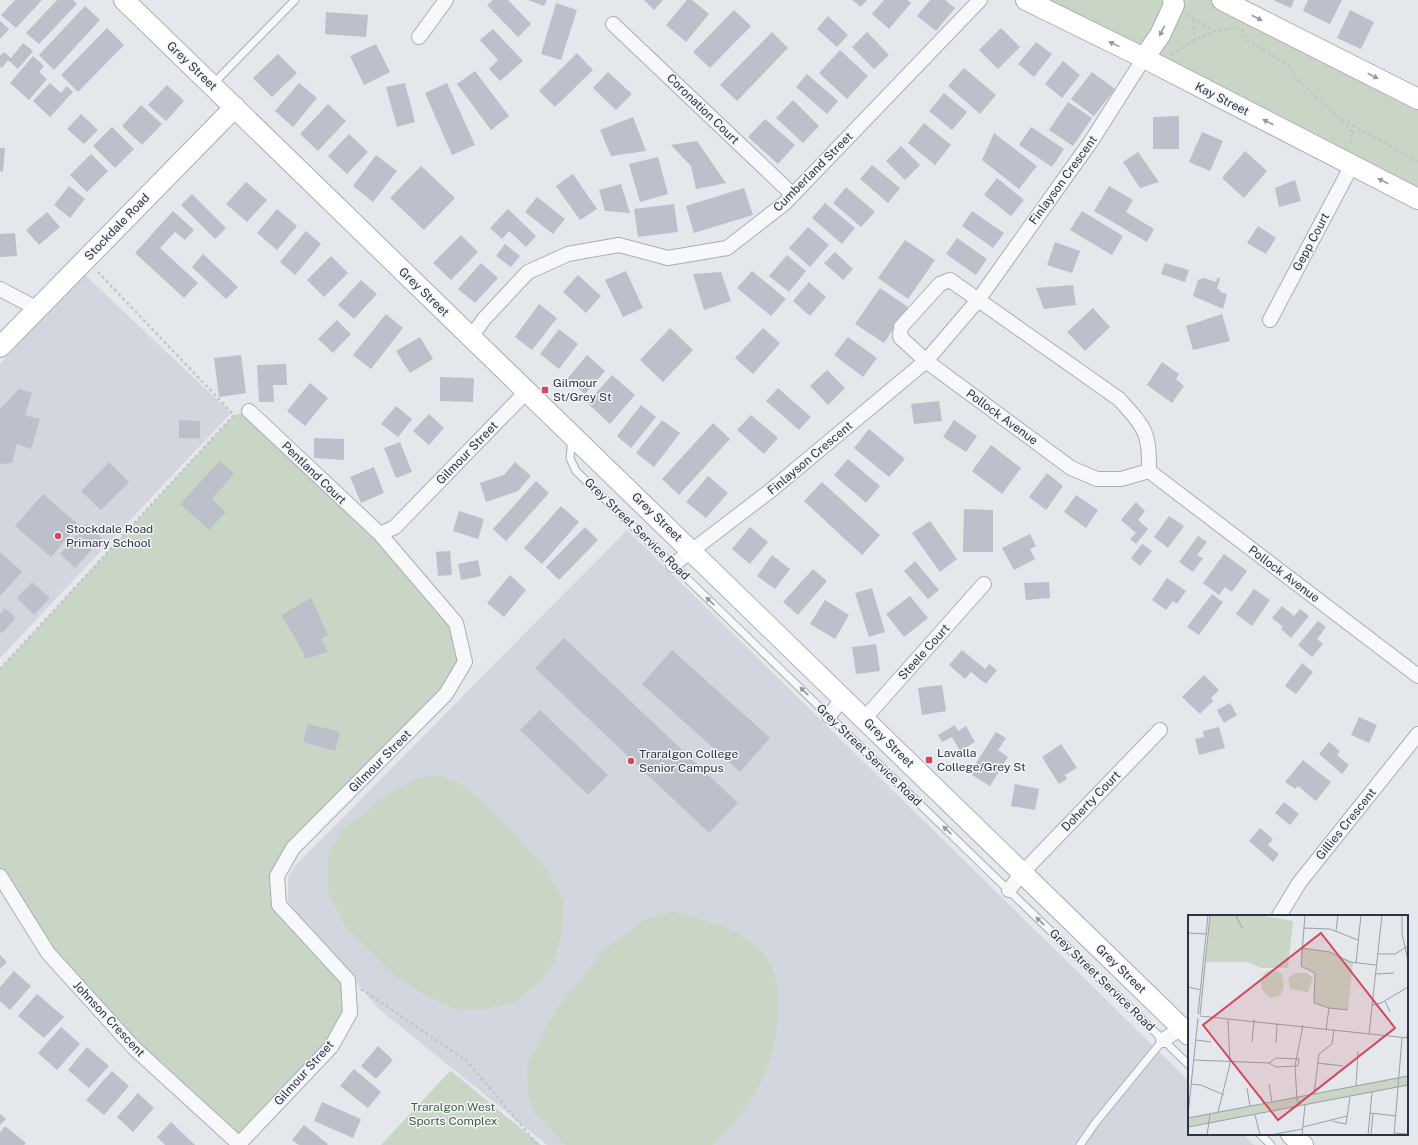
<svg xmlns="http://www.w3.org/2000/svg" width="1418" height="1145" font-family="'Public Sans',sans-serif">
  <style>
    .built { fill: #d2d6de }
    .green { fill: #c9d6c5 }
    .building { fill: #bbc0ca }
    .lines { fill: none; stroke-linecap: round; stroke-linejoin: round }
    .lane-casing { stroke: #a9aeb7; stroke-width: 9 }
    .street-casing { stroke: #a9aeb7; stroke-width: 16 }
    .secondary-casing { stroke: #a9aeb7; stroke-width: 22 }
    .path { stroke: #c2c5cb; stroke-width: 2.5; stroke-dasharray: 3 3; stroke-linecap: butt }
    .lane { stroke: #f7f8fa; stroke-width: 7 }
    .street { stroke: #f7f8fa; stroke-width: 14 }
    .secondary { stroke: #fff; stroke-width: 20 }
    .oneway { fill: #959aa2 }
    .oneway2 { fill: #9196a0 }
    .poi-dot { fill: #d1495b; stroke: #f4f6f9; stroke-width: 1.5 }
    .labels { text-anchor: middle; stroke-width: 3; stroke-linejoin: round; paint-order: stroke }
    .street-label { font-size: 12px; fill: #2b3445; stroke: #f4f6f9 }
    .poi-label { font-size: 12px; fill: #2b3445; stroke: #f4f6f9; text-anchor: start }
    .park-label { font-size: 12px; fill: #3f6138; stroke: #f4f6f9 }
    .inset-road { fill: none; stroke: #9a9fa9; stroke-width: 1 }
    .view { fill: #d1495b; fill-opacity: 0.15; stroke: #d1495b; stroke-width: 2 }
    .inset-edge { fill: none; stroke: #2b3445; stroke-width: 2 }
  </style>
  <rect width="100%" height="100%" fill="#e4e7ec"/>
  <path class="built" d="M85,275L231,413L0,658V364Z
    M627,530L1189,1081V1134H1243L1254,1145H547L379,1009L288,902V877L294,867Z"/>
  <path class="green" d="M1026,0H1222L1418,99V199Z
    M249,411L368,525L456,623L465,662L446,694L293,848L277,876L279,905L348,980L350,1013L331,1047L239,1144L48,953L0,876V669L234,415Z
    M441,775L465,786L493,811L547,869L564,902L561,935L554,963L540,981L515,1002L483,1010L455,1009L428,997L398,978L345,926L328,894V855L340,831L389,794L415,779Z
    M671,912C706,921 734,924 761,951C775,964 778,983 778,1001C779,1059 755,1107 712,1145H565L535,1114L528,1095L527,1064L555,1011L603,951L642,921Z
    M450,1071H451L541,1145H381Z"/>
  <path class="building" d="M15,0H42L16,28L1,15Z
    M57,0H73L77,4L39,44L26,33Z
    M493,0H508L531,24L518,37L487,5Z
    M528,0H547L544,6Z
    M644,0H663L654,10Z
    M687,0H692L709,14L686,42L666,25Z
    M852,0H867L861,7Z
    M884,0H907L911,3L889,29L872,14Z
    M930,0H945L955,8L936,31L917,16Z
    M1273,0H1294L1291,8Z
    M1308,0H1342L1330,24L1303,11Z
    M556,3L577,10L561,60L541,54Z
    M85,6L100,20L54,70L39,55Z
    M734,10L751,26L710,68L693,52Z
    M1350,10L1374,22L1361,49L1337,38Z
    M326,12L368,15L366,37L325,34Z
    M828,16L848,35L837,47L817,29Z
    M0,21L9,29L0,39Z
    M107,28L124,45L78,92L61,75Z
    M1001,28L1020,47L998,69L979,50Z
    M493,29L523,61L500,81L489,69L498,60L480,40Z
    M772,32L788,48L737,101L720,85Z
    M867,32L889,55L874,69L852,47Z
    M1036,42L1052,54L1034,77L1018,64Z
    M23,43L33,51L18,69L8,60L2,68L0,67V56L4,52L11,58Z
    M376,44L390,72L364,85L350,56Z
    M840,50L868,76L847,99L819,73Z
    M577,53L593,70L555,107L539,91Z
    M278,54L297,73L272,97L253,78Z
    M33,56L44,66L39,72L47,79L29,100L10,83Z
    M1063,61L1080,75L1062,98L1045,84Z
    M964,68L996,95L980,114L948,86Z
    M475,71L509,116L491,130L457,84Z
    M608,72L632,94L616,110L593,88Z
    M1092,72L1115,89L1094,116L1071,99Z
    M807,74L838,101L827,114L796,87Z
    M50,83L61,93L67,86L73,92L50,117L33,101Z
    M299,83L317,98L293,127L275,111Z
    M405,83L415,122L397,127L386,87Z
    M447,83L475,145L452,155L425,93Z
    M167,85L184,101L166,121L148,105Z
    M944,93L967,112L952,130L929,111Z
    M793,100L819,126L803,143L776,118Z
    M1068,102L1092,118L1073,146L1049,130Z
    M328,104L346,121L318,151L300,134Z
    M141,105L162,124L142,145L122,126Z
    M81,114L98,130L84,144L67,129Z
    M1179,116V149H1153V117Z
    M633,117L646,151L611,156L600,130Z
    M765,119L795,145L778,164L748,137Z
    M924,123L951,145L935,165L908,143Z
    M112,127L134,149L115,168L93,146Z
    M1031,127L1064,149L1052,167L1019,145Z
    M1202,132L1223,141L1210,171L1189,162Z
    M994,133L1037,166L1019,189L982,160Z
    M349,134L368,152L347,174L328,156Z
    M697,141L726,183L696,189L691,166L671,145Z
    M901,146L920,165L905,180L886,161Z
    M0,148H5L3,172L0,171Z
    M1245,151L1267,171L1244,198L1222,178Z
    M1138,152L1159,182L1140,188L1123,162Z
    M91,154L108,171L87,192L70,175Z
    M376,155L397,171L373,202L353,186Z
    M658,157L668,194L640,202L629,164Z
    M872,165L900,188L888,203L860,179Z
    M421,166L455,198L424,230L390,198Z
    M573,174L597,209L580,220L556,186Z
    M997,178L1024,200L1011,216L984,195Z
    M1295,180L1301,201L1279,207L1275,188Z
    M246,182L267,200L247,222L226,204Z
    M621,184L630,213L605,211L599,190Z
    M69,186L85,199L70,218L54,205Z
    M1109,186L1133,200L1126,212L1154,229L1147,242L1094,211Z
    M846,187L875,212L861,227L833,203Z
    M744,188L753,215L694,233L686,206Z
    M192,194L226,228L215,239L181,205Z
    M537,197L565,219L553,234L525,212Z
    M825,203L855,228L842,244L812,218Z
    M674,204L678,232L638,237L634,209Z
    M277,209L297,226L277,250L257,233Z
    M508,209L536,236L526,247L509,231L502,239L490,228Z
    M173,211L194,230L185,240L175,232L160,248L198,283L184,298L135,253Z
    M972,211L1004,233L993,248L962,226Z
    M1082,211L1123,236L1112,255L1070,230Z
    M47,212L60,227L39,245L26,230Z
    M1258,226L1276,238L1266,254L1247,243Z
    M808,227L829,245L810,267L789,248Z
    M306,231L321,244L295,275L280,262Z
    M15,233L17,256L0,257V234Z
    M461,235L478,252L451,280L433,263Z
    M957,238L987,259L976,275L946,254Z
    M905,240L935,260L908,299L878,278Z
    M1055,242L1080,251L1072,273L1047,265Z
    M505,244L520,256L511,267L496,256Z
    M835,252L853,269L843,280L824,263Z
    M203,254L238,287L226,299L192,267Z
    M787,255L806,271L789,292L769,276Z
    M331,256L348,273L324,297L307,280Z
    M481,263L498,278L475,303L458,289Z
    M1165,263L1189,270L1185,282L1161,274Z
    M626,271L643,308L623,317L605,280Z
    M752,271L786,299L771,316L737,288Z
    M721,272L731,301L704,310L693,274Z
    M578,275L601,296L586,313L563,292Z
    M1218,277L1220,279L1217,289L1221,290L1220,292L1227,294L1223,309L1193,296L1198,280L1204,278L1216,282Z
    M361,280L377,294L354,319L338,305Z
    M809,282L826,297L810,316L793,301Z
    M1073,285L1076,305L1044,309L1036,288Z
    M880,288L908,307L884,343L855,324Z
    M539,304L557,318L532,350L515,337Z
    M1093,308L1110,327L1085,351L1067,332Z
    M386,314L403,328L371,369L353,355Z
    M1222,314L1230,341L1193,350L1186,326Z
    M337,320L351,334L333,353L318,339Z
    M670,328L693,350L663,382L640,360Z
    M763,328L780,343L753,374L735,358Z
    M559,329L578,344L559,369L540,354Z
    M420,337L433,359L410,373L396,351Z
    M848,337L877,358L863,377L834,355Z
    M241,355L246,393L219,397L214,358Z
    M587,355L605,371L585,394L567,379Z
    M1162,362L1179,374L1176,379L1184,386L1172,403L1147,385Z
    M286,364L287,385H273L274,402H259L257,365Z
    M827,370L845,388L828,405L810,386Z
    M612,375L635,395L610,424L587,403Z
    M440,377L474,378L473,402L440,401Z
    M310,383L328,398L305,426L287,411Z
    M778,388L811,417L799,430L766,401Z
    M19,389L32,393L25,415L40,419L31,449L17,444L12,463L0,464V409Z
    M939,401L942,421L914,424L911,404Z
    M641,405L656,417L631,448L617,436Z
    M396,406L412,419L398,437L381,424Z
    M429,414L444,428L429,445L413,431Z
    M751,415L778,438L764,454L737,430Z
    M179,420L200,421V438H179Z
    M662,420L680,433L654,467L636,453Z
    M954,420L977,436L966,452L943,437Z
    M713,423L730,439L679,495L662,479Z
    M869,429L905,459L889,477L854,448Z
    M314,438L344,439V460L314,458Z
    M400,442L412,472L396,478L384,448Z
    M991,445L1021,468L1002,494L972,471Z
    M848,459L880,486L866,503L834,475Z
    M220,461L234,474L212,499L226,512L209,530L180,504Z
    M109,462L129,482L101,510L81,491Z
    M515,462L531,476L518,491L486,502L480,483L504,475Z
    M374,467L384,493L361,503L350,477Z
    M1047,473L1063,486L1046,510L1029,497Z
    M708,476L728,493L706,518L686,502Z
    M536,481L549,493L506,541L493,529Z
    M822,482L880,535L862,555L804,501Z
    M43,494L79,525L51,557L15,526Z
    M1076,495L1098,510L1086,528L1064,512Z
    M1136,502L1145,511L1138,520L1148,529L1136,544L1130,539L1136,533L1121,520Z
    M561,506L579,522L542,564L524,548Z
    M964,509L993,510V552H963Z
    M459,511L484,519L478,539L453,531Z
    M1169,516L1184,526L1168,548L1154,537Z
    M930,521L957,559L940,572L912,533Z
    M87,524L102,538L75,568L60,554Z
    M585,527L598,540L559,580L546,567Z
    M750,527L768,542L750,564L732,549Z
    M1030,534L1036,546L1030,549L1035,559L1014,570L1002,548Z
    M1198,536L1207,542L1197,555L1203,558L1193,572L1179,562Z
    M1142,544L1152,551L1140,566L1131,558Z
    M450,551L452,575L438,576L436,552Z
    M0,552L22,572L0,596Z
    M1224,554L1247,571L1232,592L1225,587L1219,595L1203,583Z
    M772,555L790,569L775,589L757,576Z
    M478,560L481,576L461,580L458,564Z
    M915,561L939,590L928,599L904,571Z
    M813,569L827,581L798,615L783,602Z
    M510,575L526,590L504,617L487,603Z
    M1167,578L1186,591L1177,604L1173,601L1166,610L1152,600Z
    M32,582L50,598L34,615L17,598Z
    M1049,582L1050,598L1026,600L1024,583Z
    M872,588L885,632L869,637L855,593Z
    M1254,589L1270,600L1252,626L1236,614Z
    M1212,594L1223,602L1199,635L1187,627Z
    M910,596L928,618L904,637L886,614Z
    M311,598L328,635L321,639L328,652L305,659L303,652L281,615Z
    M825,600L849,615L835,639L810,624Z
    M1282,606L1294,616L1300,609L1309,616L1291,638L1281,629L1283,627L1272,618Z
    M5,608L16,618L2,633L0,631V614Z
    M1318,621L1326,627L1317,639L1323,644L1312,657L1298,645Z
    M564,638L738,803L709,833L535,668Z
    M876,644L880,671L856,674L852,647Z
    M672,650L770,738L740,772L642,684Z
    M962,650L985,669L989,664L997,670L986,684L971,672L965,679L949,665Z
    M1302,663L1313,672L1296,694L1285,686Z
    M1204,675L1219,690L1211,698L1213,701L1200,714L1182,697Z
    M942,685L946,711L922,715L918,688Z
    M1230,703L1237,715L1224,723L1217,710Z
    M540,710L608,775L588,795L520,730Z
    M1359,717L1377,725L1369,743L1351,735Z
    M308,724L340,732L335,751L303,742Z
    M955,725L958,731L966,726L975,742L960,751L952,737L942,742L938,735Z
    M1219,727L1225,748L1199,755L1195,739L1204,737L1203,731Z
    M996,732L1006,738L998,750L1008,757L990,786L972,775L977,768L974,766Z
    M1329,742L1340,751L1337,755L1349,765L1342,774L1319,754Z
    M1061,744L1077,768L1065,775L1067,779L1059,784L1042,757Z
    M1303,760L1331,782L1316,801L1298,786L1295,789L1285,782Z
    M1015,784L1039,789L1035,810L1011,806Z
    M1284,802L1299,814L1290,825L1275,813Z
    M1260,828L1273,839L1268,845L1279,854L1273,862L1249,841Z
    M0,955L7,962L0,969Z
    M14,971L31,986L10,1010L0,1001V987Z
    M37,994L64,1017L44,1038L18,1016Z
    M61,1027L80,1044L57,1070L38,1053Z
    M378,1046L393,1060L376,1079L361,1066Z
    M87,1047L109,1066L89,1088L68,1070Z
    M354,1069L381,1092L368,1108L340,1086Z
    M112,1071L129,1086L104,1115L86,1100Z
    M138,1093L154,1108L133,1132L117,1117Z
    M322,1102L361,1119L353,1138L314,1121Z
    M0,1114L6,1119L0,1125Z
    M171,1122L195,1145H165L157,1137Z
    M304,1125L328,1144L327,1145H299L292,1140Z
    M5,1126L26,1143L24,1145H0V1133Z"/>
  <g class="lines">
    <g class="lane-casing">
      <path id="lane" d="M213,84L295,0
        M572,438L570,458L576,471L1189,1065
        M1260,1134L1271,1145
        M1080,1145L1096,1122L1163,1040"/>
    </g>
    <g class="street-casing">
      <path id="street" d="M613,24L792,194
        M419,37L446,0
        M950,280L1119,399C1145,428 1150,432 1149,471L1121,479H1097L1071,468L926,361L900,337L901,327L940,284Z
        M0,289L38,309
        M1270,320L1352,165
        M471,337L484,319L528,272L568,254L619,245L668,258L727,248L785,203L980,0
        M249,411L380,534
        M1149,471L1418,676
        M673,565L770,491L926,361L978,300L1092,140L1144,58
        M829,716L843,698
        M864,719L984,584
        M0,876L48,953L134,1048L239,1144
        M1009,890L1022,873L1160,730
        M1279,916L1299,883L1418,734
        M1163,1040L1182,1028
        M238,1145L331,1047L350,1013L348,980L279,905L277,876L293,848L446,694L465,662L456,623L380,534L395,527L527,391"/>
    </g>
    <g class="secondary-casing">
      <path id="secondary" d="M124,0L1189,1035
        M1026,0L1144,58L1418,199
        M1222,0L1418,99
        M1144,58L1160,35L1174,5L1173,0
        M0,347L235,107
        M1291,1134L1303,1145"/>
    </g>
    <path class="path" d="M1187,15L1215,31L1238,27
      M1194,20V40L1215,31
      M1242,29L1247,40L1289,65L1299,81L1338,117L1352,132L1350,146
      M1171,55L1194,40
      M1342,119L1418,162
      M1352,132L1362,133
      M0,669L234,415L96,270
      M361,989L467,1061L538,1145"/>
    <use href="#lane" class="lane"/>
    <use href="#street" class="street"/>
    <use href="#secondary" class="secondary"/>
  </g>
  <defs><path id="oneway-solid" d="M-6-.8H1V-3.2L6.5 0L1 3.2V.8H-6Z"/></defs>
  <g class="oneway">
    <use href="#oneway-solid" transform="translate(1257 18) rotate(27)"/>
    <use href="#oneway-solid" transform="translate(1162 31) rotate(116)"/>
    <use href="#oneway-solid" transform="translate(1114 44) rotate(-154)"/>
    <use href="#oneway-solid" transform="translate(1373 76) rotate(27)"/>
    <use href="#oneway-solid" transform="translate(1268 122) rotate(-153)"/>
    <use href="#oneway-solid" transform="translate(1383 181) rotate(-153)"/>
  </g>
  <g class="oneway2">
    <use href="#oneway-solid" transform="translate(710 601) rotate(-136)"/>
    <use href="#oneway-solid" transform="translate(804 691) rotate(-136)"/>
    <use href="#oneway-solid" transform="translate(947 830) rotate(-136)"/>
    <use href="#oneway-solid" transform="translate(1040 921) rotate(-136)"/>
  </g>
  <g class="poi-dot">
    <rect x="541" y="386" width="8" height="8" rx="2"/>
    <circle cx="58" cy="536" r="4"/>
    <rect x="925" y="756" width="8" height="8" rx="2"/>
    <circle cx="631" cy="761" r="4"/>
  </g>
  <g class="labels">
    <g class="street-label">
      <text transform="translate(192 66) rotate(44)" y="4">Grey Street</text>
      <text transform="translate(1222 99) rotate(27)" y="4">Kay Street</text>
      <text transform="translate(703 109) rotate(44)" y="4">Coronation Court</text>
      <text transform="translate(813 172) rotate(-45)" y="4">Cumberland Street</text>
      <text transform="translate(1063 180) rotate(-54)" y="4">Finlayson Crescent</text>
      <text transform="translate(117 227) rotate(-46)" y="4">Stockdale Road</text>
      <text transform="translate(1311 242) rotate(-62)" y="4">Gepp Court</text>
      <text transform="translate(424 292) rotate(44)" y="4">Grey Street</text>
      <text transform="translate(1002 417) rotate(36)" y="4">Pollock Avenue</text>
      <text transform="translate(467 453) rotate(-46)" y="4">Gilmour Street</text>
      <text transform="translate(810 458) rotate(-40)" y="4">Finlayson Crescent</text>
      <text transform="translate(314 473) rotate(44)" y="4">Pentland Court</text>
      <text transform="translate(657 517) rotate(44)" y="4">Grey Street</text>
      <text transform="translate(637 529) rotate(44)" y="4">Grey Street Service Road</text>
      <text transform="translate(1284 574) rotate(37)" y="4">Pollock Avenue</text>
      <text transform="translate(924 652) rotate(-48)" y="4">Steele Court</text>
      <text transform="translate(889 743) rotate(44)" y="4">Grey Street</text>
      <text transform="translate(869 755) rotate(44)" y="4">Grey Street Service Road</text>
      <text transform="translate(380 761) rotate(-45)" y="4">Gilmour Street</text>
      <text transform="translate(1091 801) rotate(-46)" y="4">Doherty Court</text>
      <text transform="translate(1346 824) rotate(-51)" y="4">Gillies Crescent</text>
      <text transform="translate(1121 969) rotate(44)" y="4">Grey Street</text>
      <text transform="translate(1102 980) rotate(44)" y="4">Grey Street Service Road</text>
      <text transform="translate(109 1019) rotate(47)" y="4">Johnson Crescent</text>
      <text transform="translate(304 1073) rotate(-48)" y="4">Gilmour Street</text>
    </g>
    <g class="poi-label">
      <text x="553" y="387">Gilmour<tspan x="553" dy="14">St/Grey St</tspan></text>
      <text x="66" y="533">Stockdale Road<tspan x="66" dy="14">Primary School</tspan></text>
      <text x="937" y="757">Lavalla<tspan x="937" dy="14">College/Grey St</tspan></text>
      <text x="639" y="758">Traralgon College<tspan x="639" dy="14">Senior Campus</tspan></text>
    </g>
    <g class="park-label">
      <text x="453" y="1111">Traralgon West<tspan x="453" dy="14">Sports Complex</tspan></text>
    </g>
  </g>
  <g transform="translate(1188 915)">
    <rect width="220" height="220" fill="#e4e7ec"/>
    <path d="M22,0H70L105,6L100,53H73L60,47H18ZM113,33L142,37L165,47L160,95L141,93L126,88L127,58L113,51ZM85,54L94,59L96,73L92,81L82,83L75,76L73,67L76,58ZM107,58H119L125,63L120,77L102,74L100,63ZM220,161V170L0,212V203Z" fill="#c9d6c5"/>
    <path class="inset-road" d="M47,0L55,14M117,0L113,51L127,58L126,88L141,93L138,115M214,0V19L220,45M115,13L142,14L170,25M148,16L150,0M0,18L19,19M113,33L142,37L162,47L188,50M190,39H207L220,31M168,48L173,0M188,59L206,58M0,72L13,75M197,86L202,97M184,90L193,88L220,72M141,93L160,95M10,99L20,0M12,100L22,0M12,101L220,123M181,119L194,0M219,123L220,110M8,125L23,127M64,127L66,104M88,128L89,109M6,145L81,148L88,152L110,151L111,144L88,143L81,148M129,148L155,151M3,169L13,170L36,180M81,169L84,187M168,171L170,137M59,173L62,191M126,179L131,139L144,129L146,115M112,190L109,185L107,151L115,110M30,197L42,149L40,104M182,198L208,201M0,200L10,103M67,200L72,220M0,203L220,161M144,206L158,209L162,182M0,212L220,170M115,212L159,201M207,218L220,219M19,220L22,200M83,220L114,214M114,220L117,190M180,220L184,177M183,220L185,199M206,220L214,123"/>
    <path class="view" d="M133,18L207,113L90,205L15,110Z"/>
    <rect width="220" height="220" class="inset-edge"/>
  </g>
</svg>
